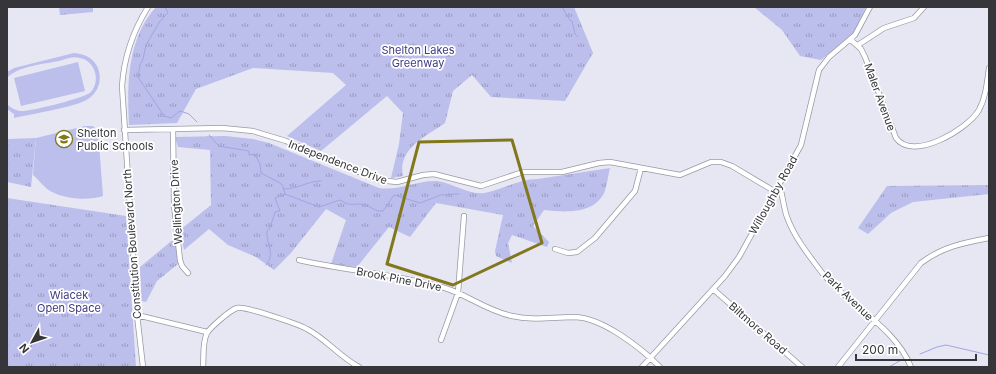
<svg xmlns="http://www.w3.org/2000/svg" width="996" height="374" font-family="Inter,sans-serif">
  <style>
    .park { fill: url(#park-tufts) }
    .garden { fill: #bcbeec }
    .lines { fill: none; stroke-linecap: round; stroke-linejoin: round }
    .stream { stroke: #a3a5e1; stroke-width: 1 }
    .minor-casing { stroke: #9899a4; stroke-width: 6 }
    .minor { stroke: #fff; stroke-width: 4.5 }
    .marked { fill: none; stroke: #81771b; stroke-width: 3; stroke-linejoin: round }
    .labels { text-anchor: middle; stroke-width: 3.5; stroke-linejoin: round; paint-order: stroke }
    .park-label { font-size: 11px; fill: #3e3980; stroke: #fff }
    .street-label { font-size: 11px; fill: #35353a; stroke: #fff }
    .poi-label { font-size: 11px; fill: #35353a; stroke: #fff; text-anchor: start }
  </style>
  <defs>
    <pattern id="park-tufts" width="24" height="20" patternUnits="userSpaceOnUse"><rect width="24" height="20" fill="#bcbeec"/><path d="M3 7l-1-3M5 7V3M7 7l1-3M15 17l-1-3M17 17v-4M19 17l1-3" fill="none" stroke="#9a9bc0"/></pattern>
  </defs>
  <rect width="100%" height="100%" fill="#e6e7f3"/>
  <path class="park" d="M59,7H93V12L60,15Z
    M156,7H574L593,53L565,101L491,97L472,75L453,91L445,123C427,136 397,148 403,176L391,178L399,144L403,113L387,96L321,151L287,136L346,85L333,73L253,68L196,89L177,123L129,125C127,85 127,39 156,7Z
    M754,7H866L854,33L821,60L800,56L782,30Z
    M225,136L253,139L269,143L379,188C399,191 417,180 437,181C453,183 468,195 484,193C503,190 518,179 538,179L610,168C608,176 607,186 604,193C593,215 564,212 544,210L533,226L549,242L547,247L512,235L508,243L512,263L496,256L495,251L503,215L436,203L410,237L389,227L357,267L331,264L346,220L326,209L291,253L274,270L256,257L228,245L209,229L184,250L180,230L211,205L210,150L178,147L175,137Z
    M36,138L31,187L7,182V139Z
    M989,185V194L913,202L891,213L868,234L858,228L887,186Z
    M7,198L126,216L136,367H7Z
    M175,238L178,264L157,281L146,302L141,301L140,267Z"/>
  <path class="garden" d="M74,53C84,54 92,57 97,66C103,78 99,92 88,99C76,107 31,114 14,118V114L7,109V104C11,108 15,110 20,111C29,112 85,98 91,92C101,80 95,61 80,58C73,56 66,59 59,61C44,64 18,66 7,78V72L14,68Z
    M78,62L85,91L21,106L14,78Z
    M85,126H93L98,131L103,196C88,201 66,199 52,192C45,189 39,180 33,175L36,138Z"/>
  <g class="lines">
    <path class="stream" d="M165,7L168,13L160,21L146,45L143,59L140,65L138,77L164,116L171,118L180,111L189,114L197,122
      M562,7L570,20L572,21L575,34L578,37
      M209,135L219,146L249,151V155L255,154L260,164L261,173L280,183L283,186L285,194L319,207L340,200C352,208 356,202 365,205C373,207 374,212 383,211L394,195L420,203L441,195L459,194
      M283,189C299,189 307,181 321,181
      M266,265C276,253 266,245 267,231L270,228L275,212L280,211L275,198L285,194
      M920,354L937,347L946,345L989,355
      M889,367L903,359"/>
    <g class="minor-casing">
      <path id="minor" d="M851,40L861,49L865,57L896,138C913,162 968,129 979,110C986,97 987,82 989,68
        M858,45L884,28L914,18L924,7
        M173,129L174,205L180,260L182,266L188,273
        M124,130L222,128L253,131L286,141L378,180L397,182L423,175L434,174L481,186L523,172H562L599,163L610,162L680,175L711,162H721L732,166L774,191
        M779,184C783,195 783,206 787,217C794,237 810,257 823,274C850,306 895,327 911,367
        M555,249L568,253L577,252L595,238L635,191L641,168
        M299,260C347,271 397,274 445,288C468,295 487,311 512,316C533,321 554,317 575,317C603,318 641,348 660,367
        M713,289L802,367
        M137,315L207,332
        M441,340L458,293L464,216
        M143,367L137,315L122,86C124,57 133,31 148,7
        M203,367C204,357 202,343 207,333C210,328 230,310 237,308C245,306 298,324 307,329C326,339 340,357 359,367
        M642,367L725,276L739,257L801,145L819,70L829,57L855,35L870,7
        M838,367L921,263C942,247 963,243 989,238"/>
    </g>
    <use href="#minor" class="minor"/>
  </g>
  <path class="marked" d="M512,140L542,243L453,285L387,264L419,142Z"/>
  <defs>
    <g id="school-ring" transform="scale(0.9)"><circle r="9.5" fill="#fff" stroke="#81771b" stroke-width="1.5"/><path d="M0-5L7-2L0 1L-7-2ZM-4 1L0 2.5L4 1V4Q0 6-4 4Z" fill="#81771b"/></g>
  </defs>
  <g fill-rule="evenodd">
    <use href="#school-ring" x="64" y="139"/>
  </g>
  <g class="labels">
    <g class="park-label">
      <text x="418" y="54">Shelton Lakes<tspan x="418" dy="13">Greenway</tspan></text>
      <text x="69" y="299">Wiacek<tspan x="69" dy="13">Open Space</tspan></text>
    </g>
    <g class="street-label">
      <text transform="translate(880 97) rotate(70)" y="4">Maler Avenue</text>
      <text transform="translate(338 162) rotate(21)" y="4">Independence Drive</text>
      <text transform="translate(773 195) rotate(-61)" y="4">Willoughby Road</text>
      <text transform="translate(176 202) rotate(-93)" y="4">Wellington Drive</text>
      <text transform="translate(132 244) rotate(-94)" y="4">Constitution Boulevard North</text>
      <text transform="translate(399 279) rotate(11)" y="4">Brook Pine Drive</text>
      <text transform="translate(848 296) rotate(44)" y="4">Park Avenue</text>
      <text transform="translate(758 328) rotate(41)" y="4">Biltmore Road</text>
    </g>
    <g class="poi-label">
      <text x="77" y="137">Shelton<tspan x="77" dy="13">Public Schools</tspan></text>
    </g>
  </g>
  <rect width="996" height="374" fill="none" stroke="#35353a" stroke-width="16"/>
  <g transform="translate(32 342) rotate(230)" stroke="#ffffff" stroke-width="3" paint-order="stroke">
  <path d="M0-3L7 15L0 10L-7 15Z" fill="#35353a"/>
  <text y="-6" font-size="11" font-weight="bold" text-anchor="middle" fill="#35353a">N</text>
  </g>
  <path d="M856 354v6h120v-6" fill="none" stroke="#35353a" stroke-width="2"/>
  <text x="862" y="354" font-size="12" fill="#35353a" stroke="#ffffff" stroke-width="3" paint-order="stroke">200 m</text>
</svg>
